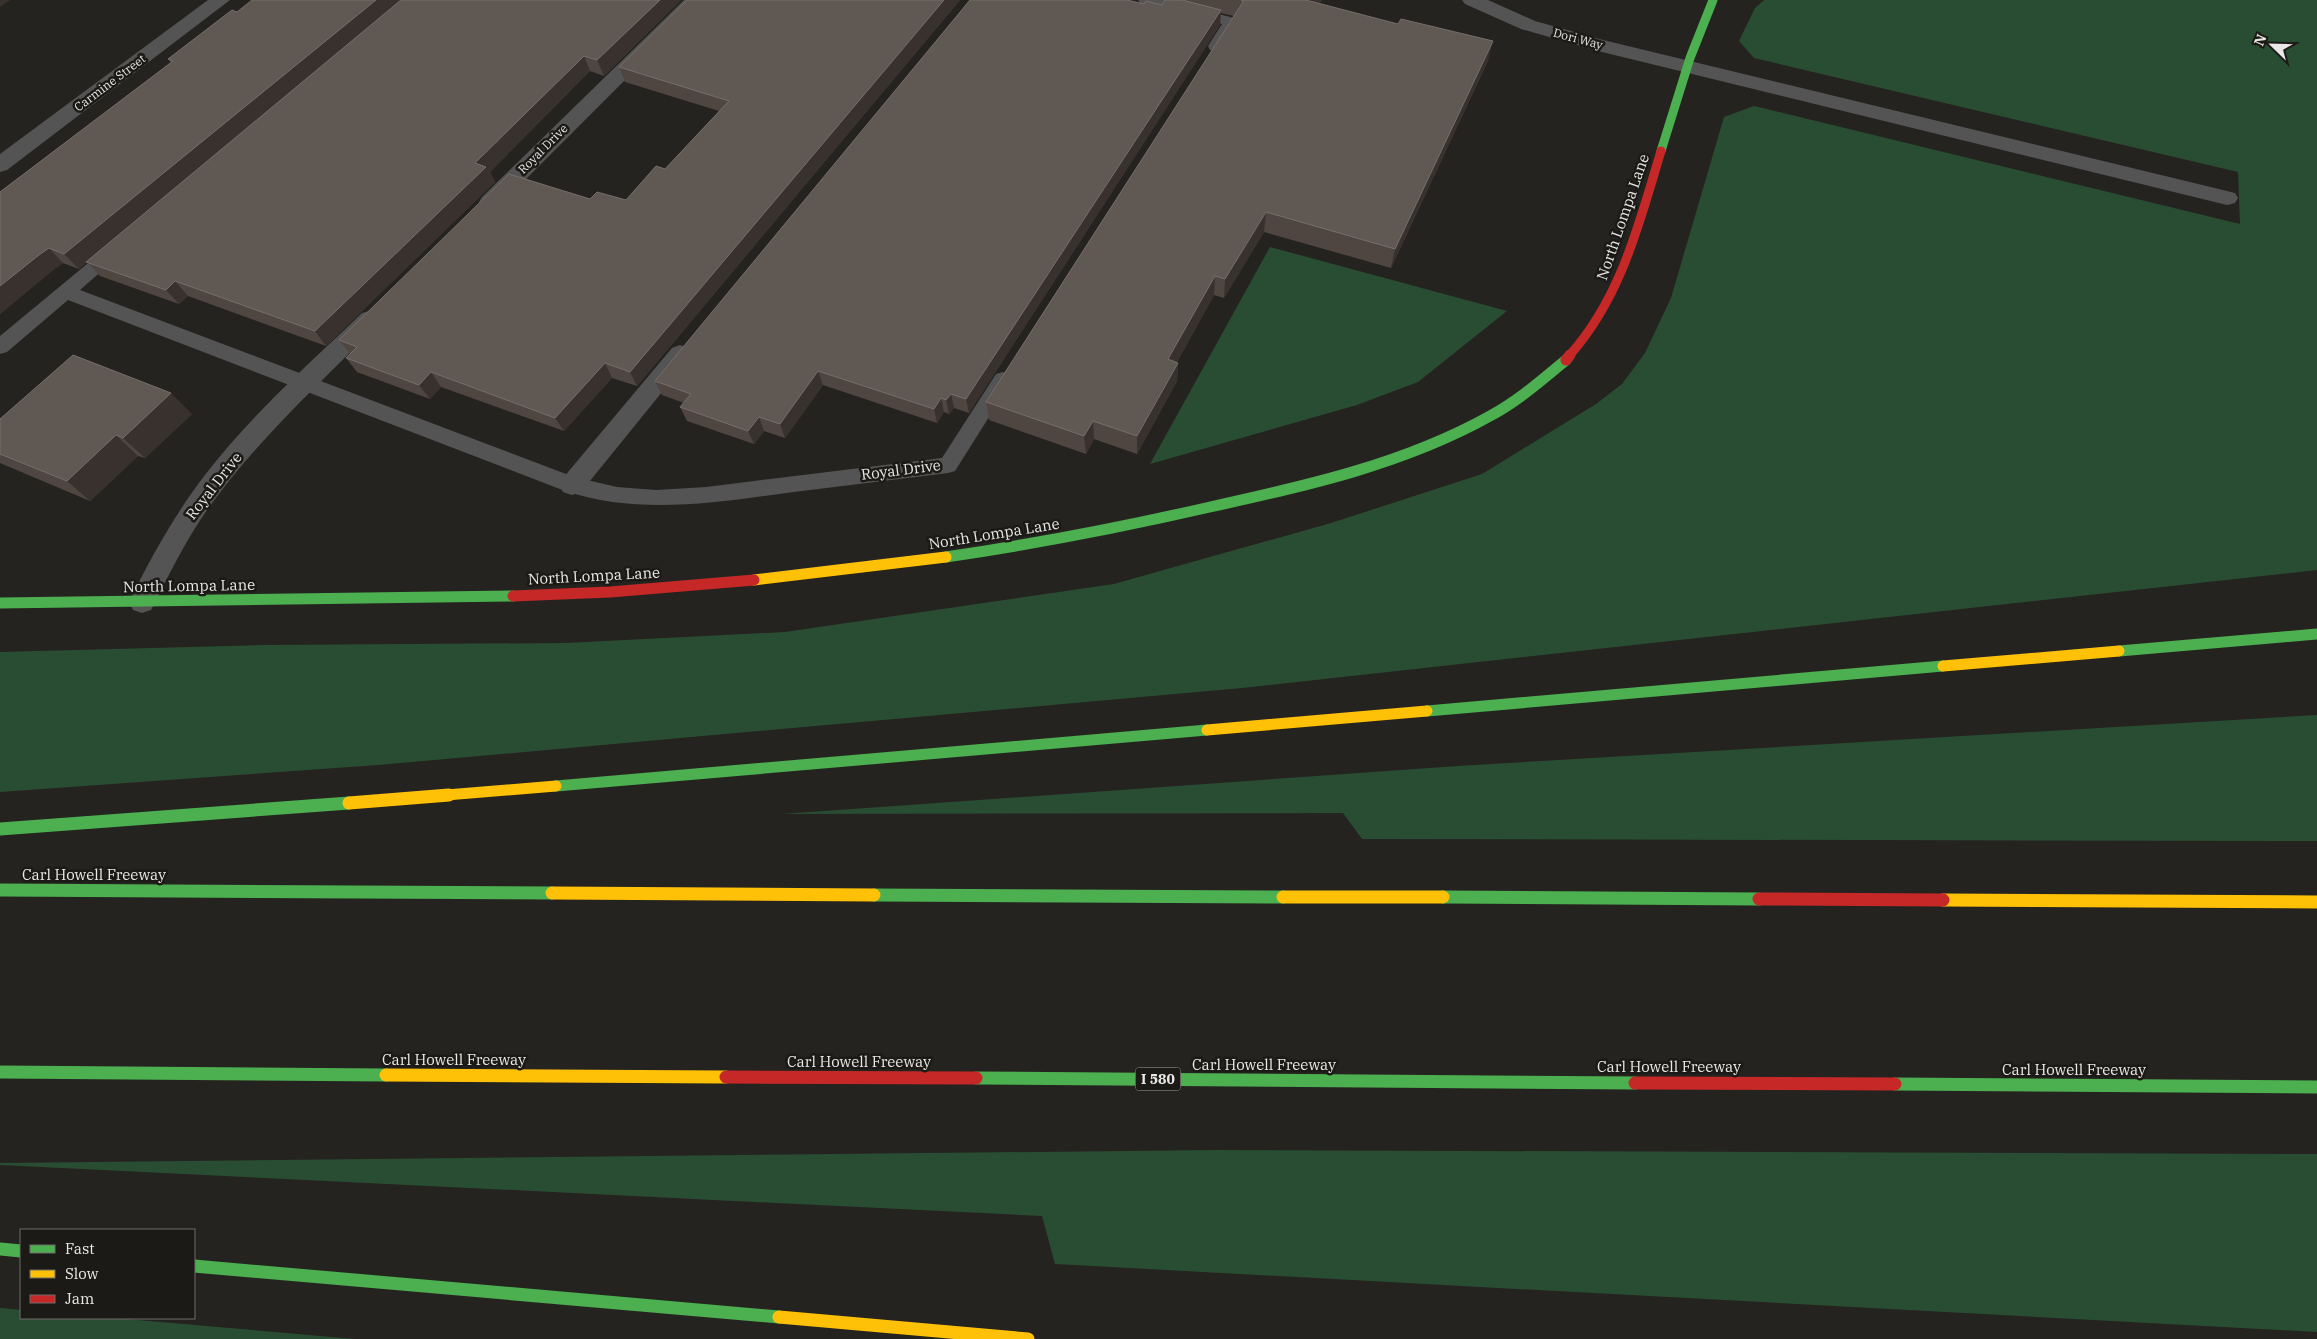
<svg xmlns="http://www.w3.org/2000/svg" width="2317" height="1339" font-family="'IBM Plex Serif',serif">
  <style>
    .green { fill: #294d32 }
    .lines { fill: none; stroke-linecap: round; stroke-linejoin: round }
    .lane { fill: #545454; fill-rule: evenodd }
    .street { fill: #545454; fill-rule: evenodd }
    .fast-far2 { stroke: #4caf50; stroke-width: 9 }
    .fast-far1 { stroke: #4caf50; stroke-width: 11 }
    .fast { stroke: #4caf50; stroke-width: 13 }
    .slow-far1 { stroke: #ffc107; stroke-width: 11 }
    .slow { stroke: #ffc107; stroke-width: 13 }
    .jam-far2 { stroke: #c62828; stroke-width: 9 }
    .jam-far1 { stroke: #c62828; stroke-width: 11 }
    .jam { stroke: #c62828; stroke-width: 13 }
    .wall { fill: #504641 }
    .shaded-wall { fill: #38312d }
    .building { fill: #605853; stroke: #766e6a }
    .labels { text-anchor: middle; stroke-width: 5; stroke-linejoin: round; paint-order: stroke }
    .far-street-label { font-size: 12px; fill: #eae8e6; stroke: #1c1a16 }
    .shield { fill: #1c1a16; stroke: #acaaa8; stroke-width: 1 }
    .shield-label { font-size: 14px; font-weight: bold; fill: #eae8e6 }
    .street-label { font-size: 15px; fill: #eae8e6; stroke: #1c1a16 }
  </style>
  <rect width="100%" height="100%" fill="#252320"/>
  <path class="green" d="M1764,0H2317V570L1242,688L378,765L0,792V652L264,645L566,643L785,632L1114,584L1331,523L1482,474L1596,404L1622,384L1645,353L1671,298L1724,117L1754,106L2240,224L2238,172L1754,58L1739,41L1755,8Z
    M1270,247L1507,311L1418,382L1357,405L1150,464Z
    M2317,715V841L1362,839L1343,813L782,814L1458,766Z
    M1215,1150L2317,1154V1332L1055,1264L1042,1216L0,1165V1163Z
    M0,1308L21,1310V1318H114L355,1339H0Z"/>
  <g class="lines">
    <path class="lane" d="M1138,0H1164L1238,19L1240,22L1222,50H1210L1208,46L1222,24L1140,3Z
      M116,243L122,245L125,249L122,253L80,290L574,477L617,487L656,490L706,487L942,458L996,374L1003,372L1010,374L1013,379L955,471L948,473C894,480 840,486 786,493C712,503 638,515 565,491L68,300L7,352L0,354V336L110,245Z"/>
    <path class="street" d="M208,0H230L7,170L0,172V154Z
      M684,0H705L498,207L490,209L482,207L479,202L482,197Z
      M1462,0H1488L1535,21L1603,40L2227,191L2235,193L2238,198L2235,203L2227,205L1598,51L1521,29L1465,4Z
      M370,311L378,313L382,319L378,325C318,385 254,443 205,513C184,543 168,577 151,610L142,613L133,610L129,602C151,557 175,514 205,475C251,415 308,365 362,313Z
      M680,345L688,348L692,354L688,360L581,492L572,495L563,492L559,485L563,478L672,348Z"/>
    <path class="fast-far2" d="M1661,151L1690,58L1713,0"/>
    <path class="fast-far1" d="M946,557C1035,544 1123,527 1210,507C1306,486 1404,464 1490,416C1518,401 1542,380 1566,360
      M0,603L513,596
      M2119,651L2317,634
      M1427,711L1943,666
      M556,786L1207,730"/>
    <path class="fast" d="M0,829L349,803
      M0,890L552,893
      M874,895L1283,897
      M1443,897L1759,899
      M0,1072L386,1075
      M976,1078L1635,1083
      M1895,1084L2317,1087
      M0,1249L21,1251
      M194,1266L779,1317"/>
    <path class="slow-far1" d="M754,580L946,557
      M1943,666L2119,651
      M1207,730L1427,711
      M434,796L556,786"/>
    <path class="slow" d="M349,803L449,795
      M552,893L874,895
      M1283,897H1443
      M1943,900L2317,902
      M386,1075L726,1077
      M779,1317L1028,1339"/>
    <path class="jam-far2" d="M1569,356C1621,298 1639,224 1661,151"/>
    <path class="jam-far1" d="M1566,360L1570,355
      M513,596L610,592L754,580"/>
    <path class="jam" d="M1759,899L1943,900
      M726,1077L976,1078
      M1635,1083L1895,1084"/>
  </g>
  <path class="wall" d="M681,0L604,76L590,71L490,172L495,182L326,346L188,296L179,304L100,276L87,262L79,269L63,263L53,270L0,314V192L171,63L168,59L237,12Z
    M687,0H960L637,386L612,378L564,431L441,387L430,399L357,372L346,358L350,354L339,340L590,199L626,200L665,169L719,111L625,82L619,67Z
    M1165,0H1322L1319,4L1488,61L1391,268L1264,232L1224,298L1214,295L1177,362L1178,363L1177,381L1137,454L1094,439L1086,454L989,420L986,402L1234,16L1221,13L1220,25L969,413L954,408L949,414L944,412L937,423L823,385L785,438L764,431L754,444L687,421L680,407L684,403L662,395L655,381L1144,4L1162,5Z
    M192,414L145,458L138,456L90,501L0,463V419Z"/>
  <path class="shaded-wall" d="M0,0H10L0,7Z
    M376,0H404L79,269L64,254Z
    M660,0H681L604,76L597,60Z
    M944,0H960L637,386L630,372Z
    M1306,0H1322L1303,21Z
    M1221,10L1220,25L969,413L966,399Z
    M1493,41L1488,61L1391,268L1395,249Z
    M584,56L590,71L490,172L495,182L326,346L315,331L475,163Z
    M1266,212L1264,232L1224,298L1225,279Z
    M49,248L63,263L53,270L0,314V286L39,255Z
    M1215,276L1214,295L1168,378V359Z
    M175,281L188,296L179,304L166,290Z
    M605,363L612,378L564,431L555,418Z
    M1178,363L1177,381L1137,454V436Z
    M818,371L823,385L785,438L780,424Z
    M431,372L441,387L430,399L419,385Z
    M171,393L192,414L145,458L123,438Z
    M951,394L954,408L949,414L946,400Z
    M941,398L944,412L937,423L934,409Z
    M759,417L764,431L754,444L748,431Z
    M1093,421L1094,439L1086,454L1084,436Z
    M116,435L138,456L90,501L67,481Z"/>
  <path class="building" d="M252,0H376L64,254L49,248L39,255L0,286V192L173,61L168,59L232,10L237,12Z
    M401,0H660L597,60L584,56L475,163L486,167L315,331L175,281L166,290L86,262Z
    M687,0H944L630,372L605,363L555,418L431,372L419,385L346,358L357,347L339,340L509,174L590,199L597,192L626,200L656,166L665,169L729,101L619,67Z
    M970,0H1127L1144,4L1146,1L1162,5L1165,0H1182L1221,10L966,399L951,394L946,400L941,398L934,409L818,371L780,424L759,417L748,431L680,407L691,394L655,381Z
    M1241,0H1306L1398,24L1401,19L1493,41L1395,249L1266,212L1225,279L1215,276L1168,359L1178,363L1137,436L1093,421L1084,436L986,402L1243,2Z
    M73,355L171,393L123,438L116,435L67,481L0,454V419Z"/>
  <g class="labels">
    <g class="far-street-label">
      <text transform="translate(1578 39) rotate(15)" y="4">Dori Way</text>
      <text transform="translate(110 83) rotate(-37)" y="4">Carmine Street</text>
      <text transform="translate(543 149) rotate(-45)" y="4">Royal Drive</text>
    </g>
    <rect class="shield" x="1135.5" y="1067.5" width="45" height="23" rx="4"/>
    <g class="shield-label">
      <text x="1158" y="1084">I 580</text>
    </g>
    <g class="street-label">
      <text transform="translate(1623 217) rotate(-71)" y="5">North Lompa Lane</text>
      <text transform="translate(901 470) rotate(-7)" y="5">Royal Drive</text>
      <text transform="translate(214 486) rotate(-52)" y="5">Royal Drive</text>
      <text transform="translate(994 534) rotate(-9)" y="5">North Lompa Lane</text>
      <text transform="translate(594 576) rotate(-3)" y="5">North Lompa Lane</text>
      <text transform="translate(189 586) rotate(-1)" y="5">North Lompa Lane</text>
      <text x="94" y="880">Carl Howell Freeway</text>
      <text x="454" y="1065">Carl Howell Freeway</text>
      <text x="859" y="1067">Carl Howell Freeway</text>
      <text x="1264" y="1070">Carl Howell Freeway</text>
      <text x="1669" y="1072">Carl Howell Freeway</text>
      <text x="2074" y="1075">Carl Howell Freeway</text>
    </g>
  </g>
  <rect x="20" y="1229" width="175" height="90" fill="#1c1a16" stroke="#6e6c69"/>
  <rect x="30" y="1245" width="25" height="8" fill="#4caf50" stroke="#6e6c69"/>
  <text x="65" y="1254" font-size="15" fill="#eae8e6">Fast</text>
  <rect x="30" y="1270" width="25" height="8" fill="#ffc107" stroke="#6e6c69"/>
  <text x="65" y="1279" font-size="15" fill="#eae8e6">Slow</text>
  <rect x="30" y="1295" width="25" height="8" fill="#c62828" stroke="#6e6c69"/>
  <text x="65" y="1304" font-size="15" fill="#eae8e6">Jam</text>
  <g transform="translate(2272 45) rotate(293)" stroke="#1c1a16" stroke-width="4" paint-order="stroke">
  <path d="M0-4L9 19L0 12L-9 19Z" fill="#eae8e6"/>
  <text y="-8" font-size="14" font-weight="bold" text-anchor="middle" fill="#eae8e6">N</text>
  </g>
</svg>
